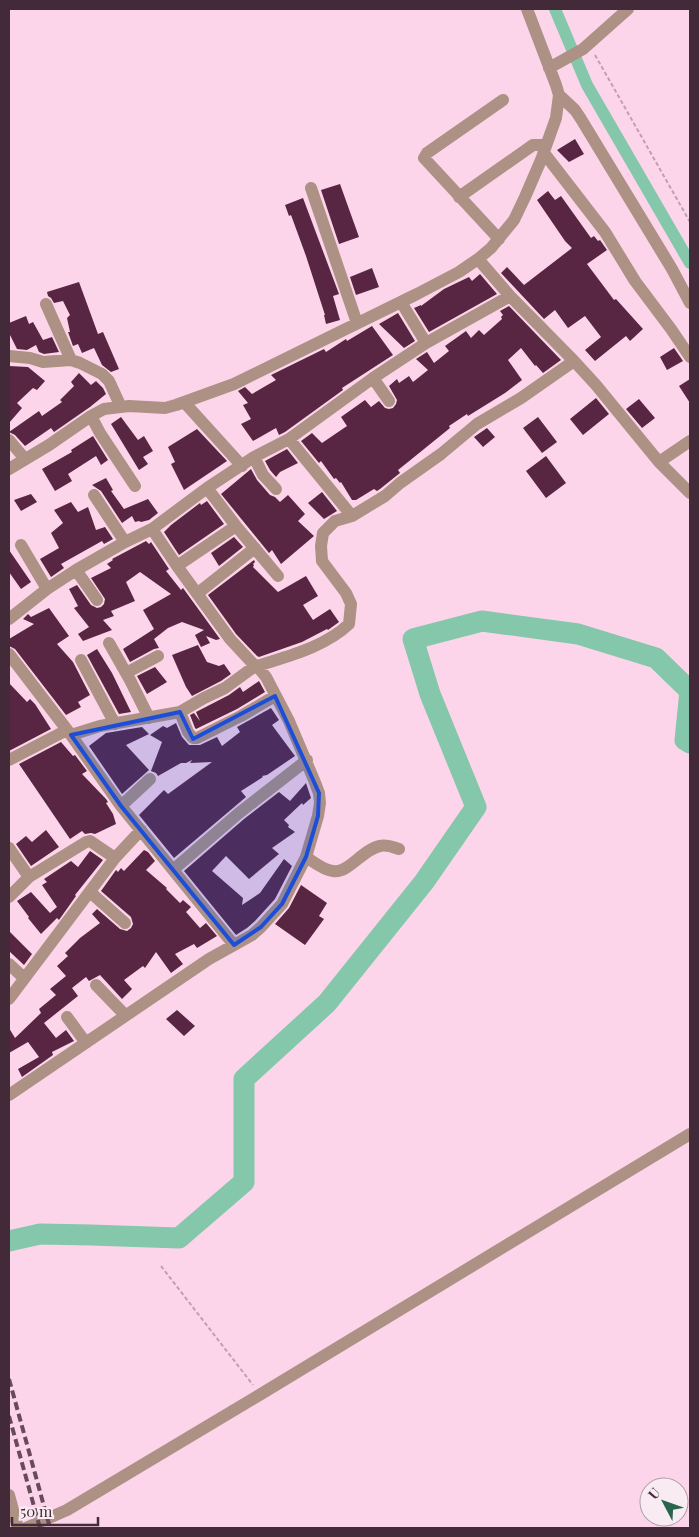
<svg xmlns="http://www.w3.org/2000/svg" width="699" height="1537" font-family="'Playfair Display',serif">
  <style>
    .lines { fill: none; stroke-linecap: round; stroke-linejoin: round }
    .canal { stroke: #84c7aa; stroke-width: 12 }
    .river { stroke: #84c7aa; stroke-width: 21 }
    .building { fill: #582543 }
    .path { stroke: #c29eb1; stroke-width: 2; stroke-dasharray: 4 2.5; stroke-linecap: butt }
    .minor { stroke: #ad9184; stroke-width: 12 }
    .rail { stroke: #674b5b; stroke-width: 4; stroke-dasharray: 8 4; stroke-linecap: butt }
    .marked { fill: #1d4ed8; fill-opacity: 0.2; stroke: #1d4ed8; stroke-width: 4; stroke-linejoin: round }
  </style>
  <rect width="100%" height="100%" fill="#fdd5ea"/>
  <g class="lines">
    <path class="canal" d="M555,9L587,85L690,263"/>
    <path class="river" d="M9,1241L40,1234L91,1235L179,1238L244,1182V1079L327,1003L424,882L476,807L430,694L413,639L482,621L578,634L656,658L690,691L685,740L690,743"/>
  </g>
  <path class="building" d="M575,139L584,154L569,162L557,150Z
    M340,184L359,237L339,244L321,190Z
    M548,191L555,200L561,196L591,238L594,236L598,241L600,240L607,250L587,264L614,300L616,299L643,329L630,341L626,336L595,361L585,350L601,337L585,316L568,328L555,310L544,319L501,273L507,267L524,285L572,248L565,241L537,200Z
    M303,198L339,294L333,296L340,320L326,324L324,315H325L306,256L291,215L289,216L285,205Z
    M372,268L379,287L356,295L350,277Z
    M480,274L497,294L429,332L414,308L421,305V306L444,289L469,277L472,281Z
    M79,282L98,334L103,332L119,369L111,372L102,365L94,348L82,353L78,344L73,346L68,332H70L67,318L70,315L63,301L54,303L51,298L48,296L47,292Z
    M509,306L561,360L543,373L536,365L535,366L521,348L508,360L522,380L505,393L468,416L467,414L449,426L450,428L408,462L398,470L400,473L380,489L377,491L374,489L356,500H352L341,482L340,483L336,478L334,479L321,461L319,463L301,441L312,433L322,443L347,426L341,417L365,400L371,407L379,401L385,408L389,409L393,408L396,404L397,400L389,386L397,379L399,383L409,376L413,382L428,370L416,359L427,352L434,363L449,351L445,346L466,331L471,338L479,330L484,335L502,319L501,317L503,315L500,311Z
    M398,313L415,341L404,348L379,324Z
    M26,316L29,324L33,322L43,340L52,337L59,352L44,354L39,352L36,345L27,350L17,349L9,333V323Z
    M372,326L393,355L342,388L343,390L285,432L279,435L276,428L253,441L241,424L251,419L243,405L248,403L238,391L245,387L252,394L276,380L271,375L324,349L326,352L346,339L347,341Z
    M674,348L683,361L667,370L660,357Z
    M9,366L28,367L45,381L37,390L33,388L17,403L22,408L9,423Z
    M79,373L91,385L96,381L103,388L106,394L90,407L54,432L51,428L25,446L15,435L9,432L39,411L42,416L62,402L60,400L74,386L71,382Z
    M690,379V403L679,386Z
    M596,398L609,414L583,435L570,419Z
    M639,399L655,418L642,428L626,409Z
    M121,417L138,440L144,436L153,451L143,457L148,464L139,470L111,424Z
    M538,417L557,442L542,453L523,428Z
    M487,428L495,437L483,447L474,437Z
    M197,429L227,461L184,490L171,464L175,462L168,447Z
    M93,436L108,460L101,465L96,456L68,474L72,481L55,491L42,469L72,452L71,450Z
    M287,449L298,463L280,472L276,477L270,470L265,461Z
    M546,456L566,483L546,498L526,471Z
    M251,469L257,480L270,495L275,497L280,502L288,495L305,514L298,521L314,536L281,564L272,550L269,553L221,494Z
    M106,478L113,490L111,491L124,509L148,499L158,513L149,520L141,522L139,521L135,522L132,516L122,523L101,491L92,485Z
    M322,492L337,511L324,519L308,503Z
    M31,494L37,502L21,511L14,500Z
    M207,501L224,524L179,555L164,532L171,525L200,503L201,505Z
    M71,502L78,512L88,507L96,530L105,527L113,539L104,544L102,541L61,564L64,568L51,577L40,559L59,548L51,533L63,523L54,510Z
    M234,537L243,547L219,566L211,553Z
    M146,541L149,544L151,542L169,569L166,571L181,590L183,588L220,639L216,640L206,636L210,643L201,647L195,635L204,630L182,622L168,628L154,639L159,648L154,649L130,662L123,649L154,629L143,610L171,594L140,572L126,582L135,601L111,611L114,616L103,620L112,630L83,641L78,634L89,627L74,608L78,606L69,589L77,585L91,605L97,608L101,607L104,604L105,599L91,578L111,568L107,564L113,560L112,559Z
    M9,550L31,582L21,589L9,572Z
    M254,560L255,562L253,564L254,565L253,567L278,592L306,576L318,596L303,605L313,620L330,609L339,622L328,630L327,629L302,642L259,657L257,656L236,634L208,595Z
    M49,608L69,636L57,644L73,662L90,695L78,702L81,707L66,715L15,649L9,646V639L34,624L23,619L28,614L31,617Z
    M198,645L207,662L219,666L224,664L231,674L221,681L192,696L186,687L172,655Z
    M97,649L112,673L131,712L119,714L87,655Z
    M155,667L167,682L147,694L137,676Z
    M259,681L265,692L237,709L196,729L195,728L190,715L194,713L200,721L196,712L229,695L240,687L243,692Z
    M9,683L27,702L30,699L35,704L51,729L9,751Z
    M271,708L279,720L272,725L295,756L267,775L262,776L263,777L241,791L246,797L174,858L139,815L164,790L168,794L212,762L190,763L192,760L186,763H181L158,776L156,773L151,771L162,742L150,735L163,726L167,728L176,723L182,737L189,745H200L217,737L222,746L240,732L237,727Z
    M142,727L149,734L126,745L149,770L122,794L89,746L106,733Z
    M61,742L73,756L75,755L87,771L82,774L106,799L108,802L106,803L113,814L116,824L95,834L91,833L85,834L82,831L70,839L19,764Z
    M306,783L311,798L303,805L302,803L284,820L289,825L288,827L295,832L272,848L279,854L249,879L226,856L212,871L243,898L242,905L260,893L284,859L292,866L275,899L255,921L247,928L236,935L184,871L244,819L279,792L290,801Z
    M46,830L59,847L31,866L16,844L26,836L32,842Z
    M144,850L148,852L155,861L146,870L167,888L166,889L180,903L183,900L191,907L186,912L200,928L206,923L217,936L197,948L194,944L175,954L183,964L171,973L156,952L145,968L143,966L124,980L132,989L122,999L100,975L89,981L86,977L72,988L78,996L44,1023L56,1038L66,1030L74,1041L52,1052L53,1055L22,1077L18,1069L39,1057L28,1042L9,1053V1028L15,1038L41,1013L39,1009L56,995L50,989L66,976L57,966L68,956L65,953L80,938L100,923L92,914L97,909L120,929L127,931L131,928L133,924L131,917L101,891L116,870L118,872L121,868L124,871Z
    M90,851L103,860L75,895L76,896L59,920L57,918L41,934L28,918L29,917L17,901L31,892L50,913L57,907L42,885L47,882L44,879L71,861L78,867Z
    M301,885L327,903L319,916L324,919L305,945L275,924L289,908Z
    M9,931L32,954L24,965L9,951Z
    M177,1010L195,1026L184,1036L166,1019Z"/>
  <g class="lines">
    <path class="path" d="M595,55L690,222
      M161,1266L253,1385"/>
    <path class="minor" d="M549,68L583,49L628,9
      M559,95L575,110L581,119L672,269L690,303
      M544,153L605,232L635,281L671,329L690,357
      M311,188L357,323
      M459,197L533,145H541L546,146
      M499,239L424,158L427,153L503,100
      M478,259L510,296L574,361L596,385L659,462L690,493
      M401,302L426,343
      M46,304L71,360
      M9,356L30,358L43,362L71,360L80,363L102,374L109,381L121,407
      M373,378L389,401
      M184,402L242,466
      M91,416L100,433L135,486
      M289,439L352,516
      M9,440L25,459
      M254,457L263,475L276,489
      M659,462L690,441
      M9,469L49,445L91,416L104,409L129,406L165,408L176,405L234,384L417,294L459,272L478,259L491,248L514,220L525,197L541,160L556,118L559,95L556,85L527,9
      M207,488L236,526L278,576
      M94,495L125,542
      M21,545L47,589
      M177,566L236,526
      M76,570L97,600
      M198,593L255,548
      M9,619L47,589L76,570L125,542L152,529L207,488L254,457L289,439L373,378L426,343L510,296
      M109,643L130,680L149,718
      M9,654L71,735L121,806L234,945
      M81,660L115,724
      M257,666C288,656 325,647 349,624L351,604L346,593L322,561L321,546L323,533L335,521L352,516L385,496L400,483L441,454L477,424L521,398L574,361
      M126,673L158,656
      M180,712L188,732L193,738H197L241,716L275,696
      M71,735L100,726L180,712L204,698L225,688L255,666
      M9,760L67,730
      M121,806L150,779
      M9,848L29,877L9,897
      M306,857C314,862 323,870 333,871C348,874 363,849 380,846C386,844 393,847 399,849
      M174,869L239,813L307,760
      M29,877L86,842L90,841L93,843L115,858
      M90,892L125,923
      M9,964L24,978
      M96,985L125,1015
      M9,999L115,858L141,830
      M67,1017L86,1043
      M9,1095L209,959L252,935L261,927L282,904L306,857L318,816L320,803L319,793L314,780L289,721L266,677L257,666H255L230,639L177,566L152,529
      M9,1495L18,1528
      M26,1528L67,1510L261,1394L690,1134"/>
    <path class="rail" d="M9,1379L50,1528
      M9,1416L40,1528"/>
  </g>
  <path class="marked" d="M275,696L319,793L318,816L306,857L282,904L261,927L234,945L121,806L71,735L180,712L193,739Z"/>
  <rect width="699" height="1537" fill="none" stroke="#432a38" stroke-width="20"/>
  <g transform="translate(664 1502) rotate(311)"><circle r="24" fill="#f9ebf2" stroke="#b09ea8"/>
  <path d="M0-4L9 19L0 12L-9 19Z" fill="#29644e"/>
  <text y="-8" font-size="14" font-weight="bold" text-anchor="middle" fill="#432a38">U</text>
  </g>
  <path d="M12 1517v8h86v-8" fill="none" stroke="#432a38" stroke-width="2.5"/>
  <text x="20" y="1517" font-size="15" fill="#432a38" stroke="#f9ebf2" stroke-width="4" paint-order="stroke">50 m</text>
</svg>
